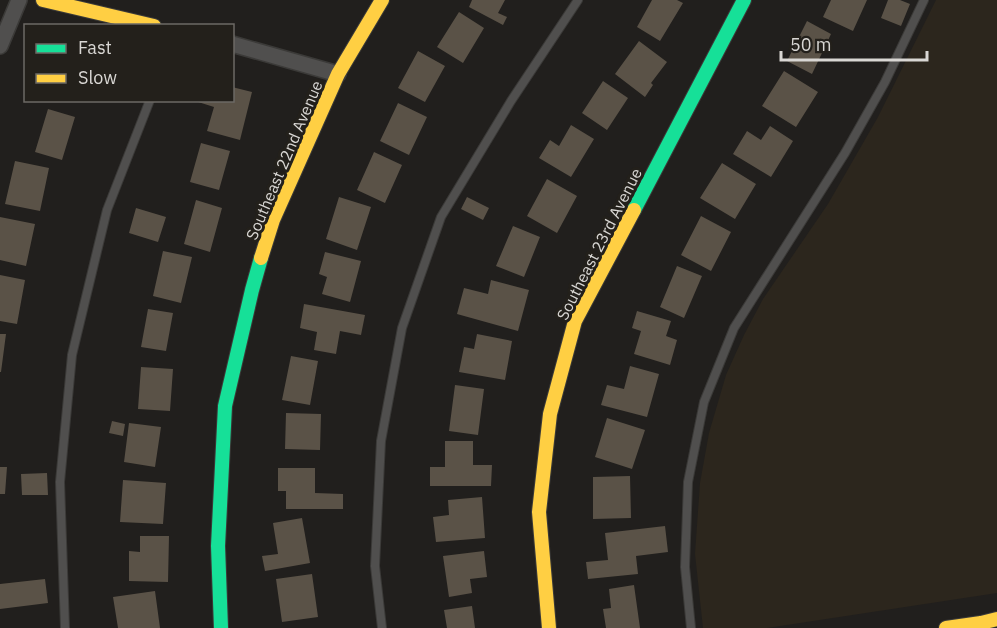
<svg xmlns="http://www.w3.org/2000/svg" width="997" height="628" font-family="'IBM Plex Sans',sans-serif">
  <style>
    .built { fill: #2c261d }
    .building { fill: #5a5247 }
    .lines { fill: none; stroke-linecap: round; stroke-linejoin: round }
    .lane-casing { stroke: #3b3a38; stroke-width: 10 }
    .street-casing { stroke: #3b3a38; stroke-width: 18 }
    .fast-casing { stroke: #3b3a38; stroke-width: 16 }
    .slow-casing { stroke: #3b3a38; stroke-width: 16 }
    .lane { stroke: #504f4e; stroke-width: 8 }
    .street { stroke: #504f4e; stroke-width: 15 }
    .fast { stroke: #16e098; stroke-width: 14 }
    .slow { stroke: #ffcf43; stroke-width: 14 }
    .labels { text-anchor: middle; stroke-width: 6; stroke-linejoin: round; paint-order: stroke }
    .street-label { font-size: 16px; fill: #d9d7d4; stroke: #23201b }
  </style>
  <rect width="100%" height="100%" fill="#211f1d"/>
  <path class="built" d="M936,0H997V593L767,628H703L695,554L700,483L709,433L726,375L744,335L763,299L828,204L878,117Z"/>
  <path class="building" d="M472,0H505L498,13L507,17L503,25L469,7Z
    M652,0H677L683,3L660,41L637,27Z
    M831,0H867L853,31L823,17Z
    M888,0H900L910,4L901,26L881,18Z
    M459,12L484,28L463,63L437,47Z
    M807,21L831,34L812,74L787,61Z
    M639,41L667,62L651,83L653,85L645,97L615,74Z
    M418,51L445,66L425,102L398,88Z
    M784,71L818,92L796,127L762,106Z
    M603,81L628,98L607,130L582,113Z
    M232,87L252,92L240,140L207,131L214,107L195,101L232,100Z
    M398,103L427,117L409,155L380,141Z
    M48,109L75,117L62,160L35,152Z
    M571,125L594,139L571,177L539,158L550,140L559,146Z
    M770,126L793,141L771,177L733,154L747,131L761,140Z
    M201,143L230,151L219,190L190,182Z
    M374,152L402,165L385,203L357,190Z
    M15,161L49,168L40,211L5,204Z
    M722,163L756,184L735,219L700,198Z
    M547,179L577,196L557,233L527,216Z
    M339,197L371,207L357,250L326,239Z
    M467,197L489,208L483,220L461,209Z
    M196,200L222,208L210,252L184,244Z
    M136,208L166,217L158,242L129,233Z
    M701,216L731,232L711,271L681,255Z
    M0,217L35,224L26,266L0,260Z
    M513,226L540,237L524,277L496,266Z
    M163,251L192,257L181,303L153,296Z
    M325,252L361,261L350,302L322,294L327,277L319,274Z
    M677,266L702,276L684,318L660,307Z
    M0,275L25,280L17,324L0,321Z
    M491,280L529,290L518,331L457,314L464,288L488,294Z
    M304,304L365,315L361,335L340,331L336,354L314,350L317,332L300,328Z
    M148,309L173,313L166,351L141,347Z
    M637,311L671,321L666,336L677,340L670,365L634,354L641,331L632,328Z
    M0,334H6L1,372H0Z
    M477,334L512,341L505,380L459,372L464,347L474,349Z
    M291,356L318,361L310,405L282,400Z
    M630,366L659,374L647,417L601,405L607,385L624,389Z
    M141,367L173,369L170,411L138,409Z
    M455,385L484,389L478,435L449,431Z
    M286,413L321,414L320,450L285,449Z
    M607,418L645,430L632,469L595,457Z
    M112,421L125,424L123,436L109,433Z
    M129,423L161,427L155,467L124,462Z
    M445,441H473V465H492L491,486H430V467H445Z
    M0,467H7L5,494H0Z
    M278,468H315V493L343,494V509H286V491H278Z
    M47,473L48,495H22L21,474Z
    M630,476L631,518L593,519V477Z
    M123,480L166,483L163,524L120,522Z
    M482,497L485,538L436,542L433,517L449,515L448,500Z
    M302,518L310,563L265,571L262,556L278,554L273,523Z
    M665,526L668,552L636,556L638,574L588,579L586,562L608,560L605,533Z
    M140,536H169L168,582L129,581V551L140,552Z
    M484,551L487,577L470,579L472,593L449,597L443,556Z
    M312,574L318,617L282,622L276,579Z
    M45,579L48,603L0,609V584Z
    M634,585L640,628H606L603,609L611,608L609,589Z
    M155,591L160,628H118L113,597Z
    M472,606L475,628H447L444,610Z"/>
  <g class="lines">
    <g class="lane-casing">
      <path id="lane" d="M65,628L60,482L72,355L107,210L150,100
        M382,628L375,566L381,441L402,328L441,217L511,101L578,0
        M691,628L685,567L688,482L704,402L734,328L845,153L885,82L924,0"/>
    </g>
    <g class="street-casing">
      <path id="street" d="M232,44L338,74
        M0,46L19,0"/>
    </g>
    <g class="fast-casing">
      <path id="fast" d="M634,210L744,0
        M221,628L218,546L225,406L252,290L261,258"/>
    </g>
    <g class="slow-casing">
      <path id="slow" d="M43,0L154,26
        M261,258L273,220L338,74L382,0
        M549,628L539,512L550,414L575,321L634,210
        M946,628L981,623L997,619"/>
    </g>
    <use href="#lane" class="lane"/>
    <use href="#street" class="street"/>
    <use href="#fast" class="fast"/>
    <use href="#slow" class="slow"/>
  </g>
  <g class="labels">
    <g class="street-label">
      <text transform="translate(284 160) rotate(-67)" y="6">Southeast 22nd Avenue</text>
      <text transform="translate(599 244) rotate(-63)" y="6">Southeast 23rd Avenue</text>
    </g>
  </g>
  <rect x="24" y="24" width="210" height="78" fill="#23201b" stroke="#6c6965" stroke-width="1.5"/>
  <rect x="36" y="44" width="30" height="9" fill="#16e098" stroke="#6c6965" stroke-width="1.5"/>
  <text x="78" y="54" font-size="18" fill="#d9d7d4">Fast</text>
  <rect x="36" y="74" width="30" height="9" fill="#ffcf43" stroke="#6c6965" stroke-width="1.5"/>
  <text x="78" y="84" font-size="18" fill="#d9d7d4">Slow</text>
  <path d="M781 51v9h146v-9" fill="none" stroke="#d9d7d4" stroke-width="3"/>
  <text x="790" y="51" font-size="18" fill="#d9d7d4" stroke="#23201b" stroke-width="4.5" paint-order="stroke">50 m</text>
</svg>
